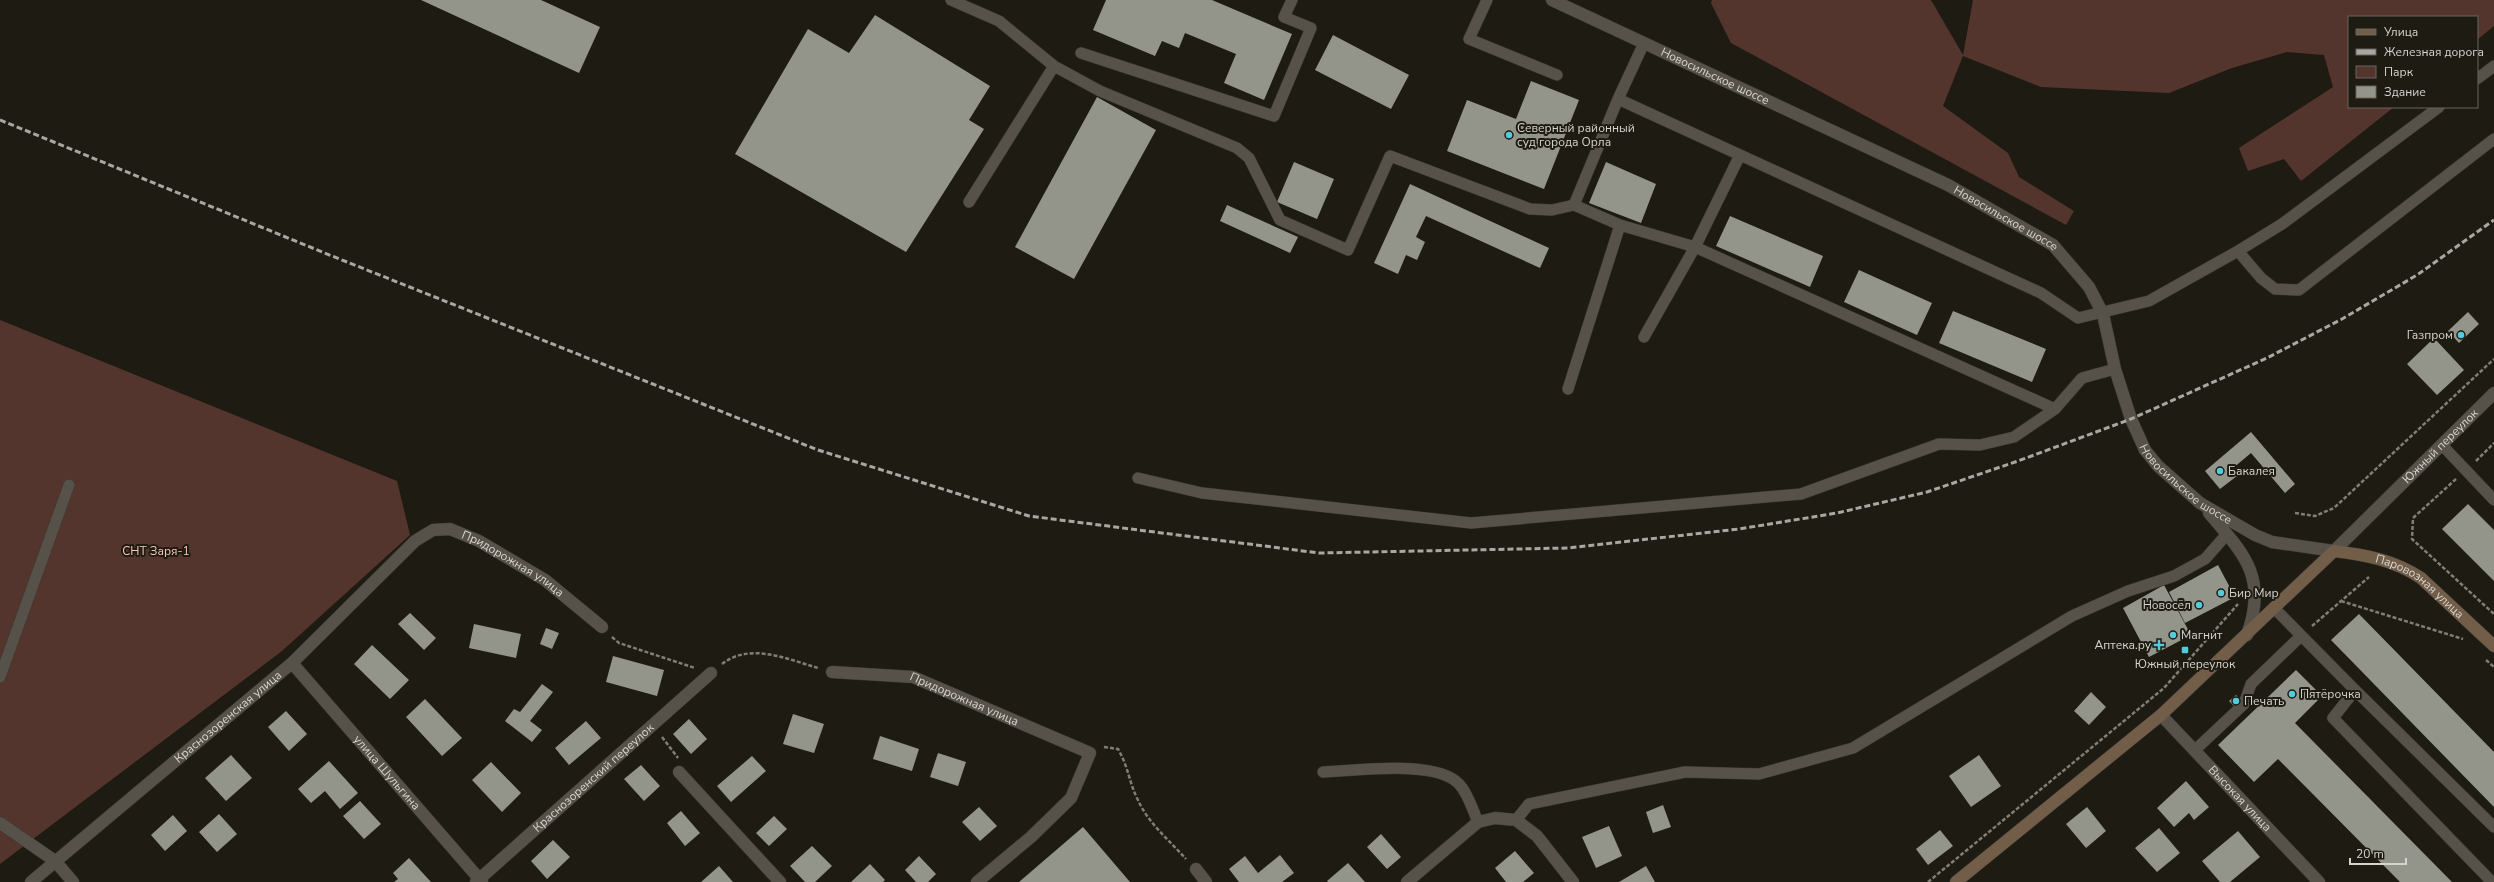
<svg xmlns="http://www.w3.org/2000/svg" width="2494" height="882" font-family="'Nunito Sans',sans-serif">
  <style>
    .green { fill: #54352d }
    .building { fill: #94958a }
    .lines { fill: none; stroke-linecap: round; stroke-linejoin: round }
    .service-casing { stroke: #3a3733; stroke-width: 12 }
    .minor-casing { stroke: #3a3733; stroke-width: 13 }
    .tertiary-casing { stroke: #3a3733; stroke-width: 13 }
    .secondary-casing { stroke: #3a3733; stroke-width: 13 }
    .path { stroke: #817e77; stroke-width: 2.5; stroke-dasharray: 4 2; stroke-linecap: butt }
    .service { stroke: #565249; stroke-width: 11 }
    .minor { stroke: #565249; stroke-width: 12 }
    .tertiary { stroke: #565249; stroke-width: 12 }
    .secondary { stroke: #725e48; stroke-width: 12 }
    .rail { stroke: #aaa7a2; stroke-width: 3; stroke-dasharray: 6 3; stroke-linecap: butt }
    .poi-dot { fill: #54cadd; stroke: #1e1b13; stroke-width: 1.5 }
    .labels { text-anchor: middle; stroke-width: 4; stroke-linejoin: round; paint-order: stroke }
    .street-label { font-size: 12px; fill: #d7d4cf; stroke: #1e1b13 }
    .poi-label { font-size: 12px; fill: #d7d4cf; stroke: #1e1b13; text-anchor: start }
    .park-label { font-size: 12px; fill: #fbc6b8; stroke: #1e1b13 }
  </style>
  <rect width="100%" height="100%" fill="#1e1b13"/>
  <path class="green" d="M1712,0H1931L1963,55L1973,0H2494V26L2477,40V17H2349V107H2394L2301,181L2284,159L2248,171L2239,148L2333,87L2324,55L2287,52L2232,68L2169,93L2041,87L1963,56L1943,106L2008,153L2019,177L2074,211L2066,225L1731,43L1711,3Z
    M0,320L397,481L410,535L282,651L0,864Z"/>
  <path class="building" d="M421,0H541L600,27L579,73Z
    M1106,0H1212L1292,34L1264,100L1224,83L1236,54L1185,33L1179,48L1162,41L1155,56L1093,30Z
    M875,15L990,86L969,120L984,129L906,252L735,154L808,29L849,53Z
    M1333,35L1409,75L1391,109L1315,70Z
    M1531,81L1579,100L1544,189L1447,151L1467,100L1516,119Z
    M1097,97L1156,130L1074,279L1015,247Z
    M1294,162L1334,179L1317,219L1277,202Z
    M1606,162L1656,184L1641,223L1589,203Z
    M1410,184L1549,248L1540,268L1426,216L1416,237L1425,242L1417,260L1406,255L1398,274L1374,263Z
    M1227,205L1298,237L1290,253L1220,221Z
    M1730,216L1823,256L1810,287L1716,246Z
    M1859,270L1932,303L1917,335L1844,302Z
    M1953,311L2046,349L2032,382L1939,343Z
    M2468,312L2479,324L2459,343L2448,331Z
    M2434,338L2464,370L2437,395L2407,364Z
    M2251,432L2295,484L2285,493L2251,453L2232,469L2237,476L2220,489L2205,471Z
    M2468,504L2494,530V581L2442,529Z
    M2218,565L2235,597L2185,623L2169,592Z
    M2164,585L2191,635L2149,657L2123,608Z
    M410,613L436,638L424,650L398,624Z
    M2359,614L2494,752V807L2331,640Z
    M474,624L521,634L516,658L469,648Z
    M546,628L559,633L552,649L540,644Z
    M372,645L409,680L390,699L354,664Z
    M613,656L664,670L657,696L606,682Z
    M2296,670L2322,696L2295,723L2452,882H2400L2278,759L2254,782L2218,745Z
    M542,684L553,692L530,721L542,730L532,742L505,721L514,709L520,712Z
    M2091,692L2106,707L2089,725L2074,711Z
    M2236,695L2242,701L2235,707L2229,701Z
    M425,699L462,738L442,756L406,717Z
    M286,711L307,734L289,751L268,727Z
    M793,714L824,724L814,753L783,744Z
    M689,719L707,739L691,754L673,734Z
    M586,721L601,738L569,765L555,748Z
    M880,736L919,749L912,771L873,759Z
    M938,753L966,762L958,786L930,777Z
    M231,755L252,778L226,801L205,778Z
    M1979,755L2001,786L1971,807L1949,776Z
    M752,756L766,771L731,802L717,786Z
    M329,761L358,793L340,809L325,791L311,803L298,789Z
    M491,762L521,793L502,812L472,780Z
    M641,765L660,786L644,801L624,779Z
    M2186,781L2209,807L2194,820L2189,813L2174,827L2157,808Z
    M360,801L381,824L364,839L343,816Z
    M1663,805L1671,827L1653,833L1646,812Z
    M979,807L997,826L980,841L962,822Z
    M2087,807L2106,831L2086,848L2066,824Z
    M681,811L700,833L685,846L667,823Z
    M219,814L237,834L217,852L199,832Z
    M173,815L187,831L165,851L151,835Z
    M774,816L787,829L769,846L756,833Z
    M1609,826L1622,856L1596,868L1582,837Z
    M1083,827L1130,882H1019Z
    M2159,828L2180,853L2157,872L2135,848Z
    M1940,830L1953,846L1928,865L1916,849Z
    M2238,831L2260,857L2230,882H2220L2202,861Z
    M1381,834L1401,857L1387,869L1367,847Z
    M553,840L570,857L547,879L531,861Z
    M812,846L832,866L815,882H805L790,866Z
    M1515,851L1534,873L1523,882H1506L1495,868Z
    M1280,855L1294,873L1282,882H1239L1229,869L1245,856L1258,873Z
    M919,856L936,874L928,882H916L905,870Z
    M409,858L431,882H394L398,879L393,873Z
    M1348,863L1365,882H1328L1327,881Z
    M870,864L885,880L883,882H851Z
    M719,866L733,882H701Z
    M1646,866L1655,882H1619Z"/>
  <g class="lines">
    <g class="service-casing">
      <path id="service" d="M951,0L999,21L1054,66L969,202
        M1487,0L1469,39L1557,75
        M1644,43L1618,99L2041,293L2078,318L2149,301L2238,251L2282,224L2439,107
        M1081,53L1274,116L1311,28L1284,17L1292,0
        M1054,66L1100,91L1237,148L1249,158L1280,220L1348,250L1390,156L1530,209L1552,210L1574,205
        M2477,79L2494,66
        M1618,99L1574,205L1620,225
        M2238,251L2261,278L2275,289L2299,290L2494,139
        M1644,337L1695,247L1740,155
        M1568,389L1620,225L1695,247L2055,409
        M2442,445L2494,500
        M1138,478L1202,493L1471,523L1801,494L1939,444L1980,445L2014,437L2055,409L2082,378L2115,369
        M2275,609L2355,690L2333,718L2492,882
        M0,677L69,485
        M2354,689L2494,827
        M2195,750L2244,704L2251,684L2301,636
        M1323,772C1357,771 1436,759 1459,784C1468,793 1473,811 1478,822
        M1516,820L1529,804L1685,772L1759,774L1853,748L2072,616L2128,591L2174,576L2205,559L2227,534"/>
    </g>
    <g class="minor-casing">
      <g id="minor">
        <path id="s1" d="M292,663L482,882"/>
        <path id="s2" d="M832,672L913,677L1090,753L1071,798L1031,837L977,882"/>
        <path id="s3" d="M2161,715L2319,882"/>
        <path d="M679,772L780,882"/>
        <path d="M0,823L55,861L73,882"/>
        <path d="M1196,869L1206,882"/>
        <path id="s4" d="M31,882L292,663L415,541L433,530L450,529L479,541L545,580L602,627"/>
        <path id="s5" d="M476,882L711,673"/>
        <path d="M1407,882L1478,822L1495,818L1516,820L1537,836L1573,882"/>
      </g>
    </g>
    <g class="tertiary-casing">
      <g id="tertiary">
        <path id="s6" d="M1552,0L1948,185L2053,245L2089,287L2103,314L2115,369L2131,419L2145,450L2158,466L2200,503L2255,535L2272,542L2334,551L2494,393"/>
        <path d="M2209,513C2244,554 2268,577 2247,635"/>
      </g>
    </g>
    <g class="secondary-casing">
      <g id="secondary">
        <path id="s7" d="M1956,882L2161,715L2334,551C2366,555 2394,560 2421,578L2494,646"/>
      </g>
    </g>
    <path class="path" d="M2476,461L2494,443
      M2456,479L2413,518L2412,539L2494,614
      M2295,513L2315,516L2334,508L2494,359
      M2341,601L2463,639
      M2312,626L2369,577
      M612,637L619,643L695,668
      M2486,660L2494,667
      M722,664C750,642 787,659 818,668
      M662,737L678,758
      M1104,747L1118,749C1129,768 1129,783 1138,800C1148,823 1170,841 1186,859
      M1928,882L2164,688L2238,604"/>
    <use href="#service" class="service"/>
    <use href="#minor" class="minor"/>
    <use href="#tertiary" class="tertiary"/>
    <use href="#secondary" class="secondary"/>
    <path class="rail" d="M0,120L332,256L818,450L1029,516L1319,553L1568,548L1739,529L1837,513L1927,492L2018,461L2131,419L2267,358L2342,319L2417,275L2494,220"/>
  </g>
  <g class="poi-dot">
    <circle cx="1509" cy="135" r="4"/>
    <circle cx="2461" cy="335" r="4"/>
    <circle cx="2220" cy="471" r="4"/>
    <circle cx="2221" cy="593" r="4"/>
    <circle cx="2199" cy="605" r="4"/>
    <circle cx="2173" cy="635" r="4"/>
    <path d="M2157 639h4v4h4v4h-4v4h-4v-4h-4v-4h4z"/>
    <rect x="2181" y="646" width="8" height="8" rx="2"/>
    <circle cx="2292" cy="694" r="4"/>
    <circle cx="2236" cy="701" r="4"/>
  </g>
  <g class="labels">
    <g class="street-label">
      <text dy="4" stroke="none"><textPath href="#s6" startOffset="180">Новосильское шоссе</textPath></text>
      <text dy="4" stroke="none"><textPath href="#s6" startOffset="504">Новосильское шоссе</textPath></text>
      <text dy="4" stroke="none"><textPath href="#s6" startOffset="1157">Южный переулок</textPath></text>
      <text dy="4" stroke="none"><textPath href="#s6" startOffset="840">Новосильское шоссе</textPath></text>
      <text dy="4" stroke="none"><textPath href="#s4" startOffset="624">Придорожная улица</textPath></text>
      <text dy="4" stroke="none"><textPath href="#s7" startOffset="598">Паровозная улица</textPath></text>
      <text dy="4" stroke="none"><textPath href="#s2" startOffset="137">Придорожная улица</textPath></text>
      <text dy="4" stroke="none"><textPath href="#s4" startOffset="257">Краснозоренская улица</textPath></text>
      <text dy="4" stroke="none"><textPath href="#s1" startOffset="145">улица Шульгина</textPath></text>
      <text dy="4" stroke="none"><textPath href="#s5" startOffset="157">Краснозоренский переулок</textPath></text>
      <text dy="4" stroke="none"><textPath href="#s3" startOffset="115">Высокая улица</textPath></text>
    </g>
    <g class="poi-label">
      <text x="1517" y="132">Северный районный<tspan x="1517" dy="14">суд города Орла</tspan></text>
      <text x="2453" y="339" text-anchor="end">Газпром</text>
      <text x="2228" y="475">Бакалея</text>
      <text x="2229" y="597">Бир Мир</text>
      <text x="2191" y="609" text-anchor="end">Новосёл</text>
      <text x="2181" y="639">Магнит</text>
      <text x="2151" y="649" text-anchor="end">Аптека.ру</text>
      <text x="2185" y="668" text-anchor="middle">Южный переулок</text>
      <text x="2300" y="698">Пятёрочка</text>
      <text x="2244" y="705">Печать</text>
    </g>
    <g class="park-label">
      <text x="156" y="555">СНТ Заря-1</text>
    </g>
  </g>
  <rect x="2348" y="16" width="130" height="92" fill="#1e1b13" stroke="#68655e"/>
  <rect x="2356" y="29" width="20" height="6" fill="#725e48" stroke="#68655e"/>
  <text x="2384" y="36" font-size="12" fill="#d7d4cf">Улица</text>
  <rect x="2356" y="49" width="20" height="6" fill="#aaa7a2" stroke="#68655e"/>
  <text x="2384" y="56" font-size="12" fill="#d7d4cf">Железная дорога</text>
  <rect x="2356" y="66" width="20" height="12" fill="#54352d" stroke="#68655e"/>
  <text x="2384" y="76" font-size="12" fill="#d7d4cf">Парк</text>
  <rect x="2356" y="86" width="20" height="12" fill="#94958a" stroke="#68655e"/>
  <text x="2384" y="96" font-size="12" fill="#d7d4cf">Здание</text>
  <path d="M2350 858v6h56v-6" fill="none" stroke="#d7d4cf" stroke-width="2"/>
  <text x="2356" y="858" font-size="12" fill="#d7d4cf" stroke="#1e1b13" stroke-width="3" paint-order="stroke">20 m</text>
</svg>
